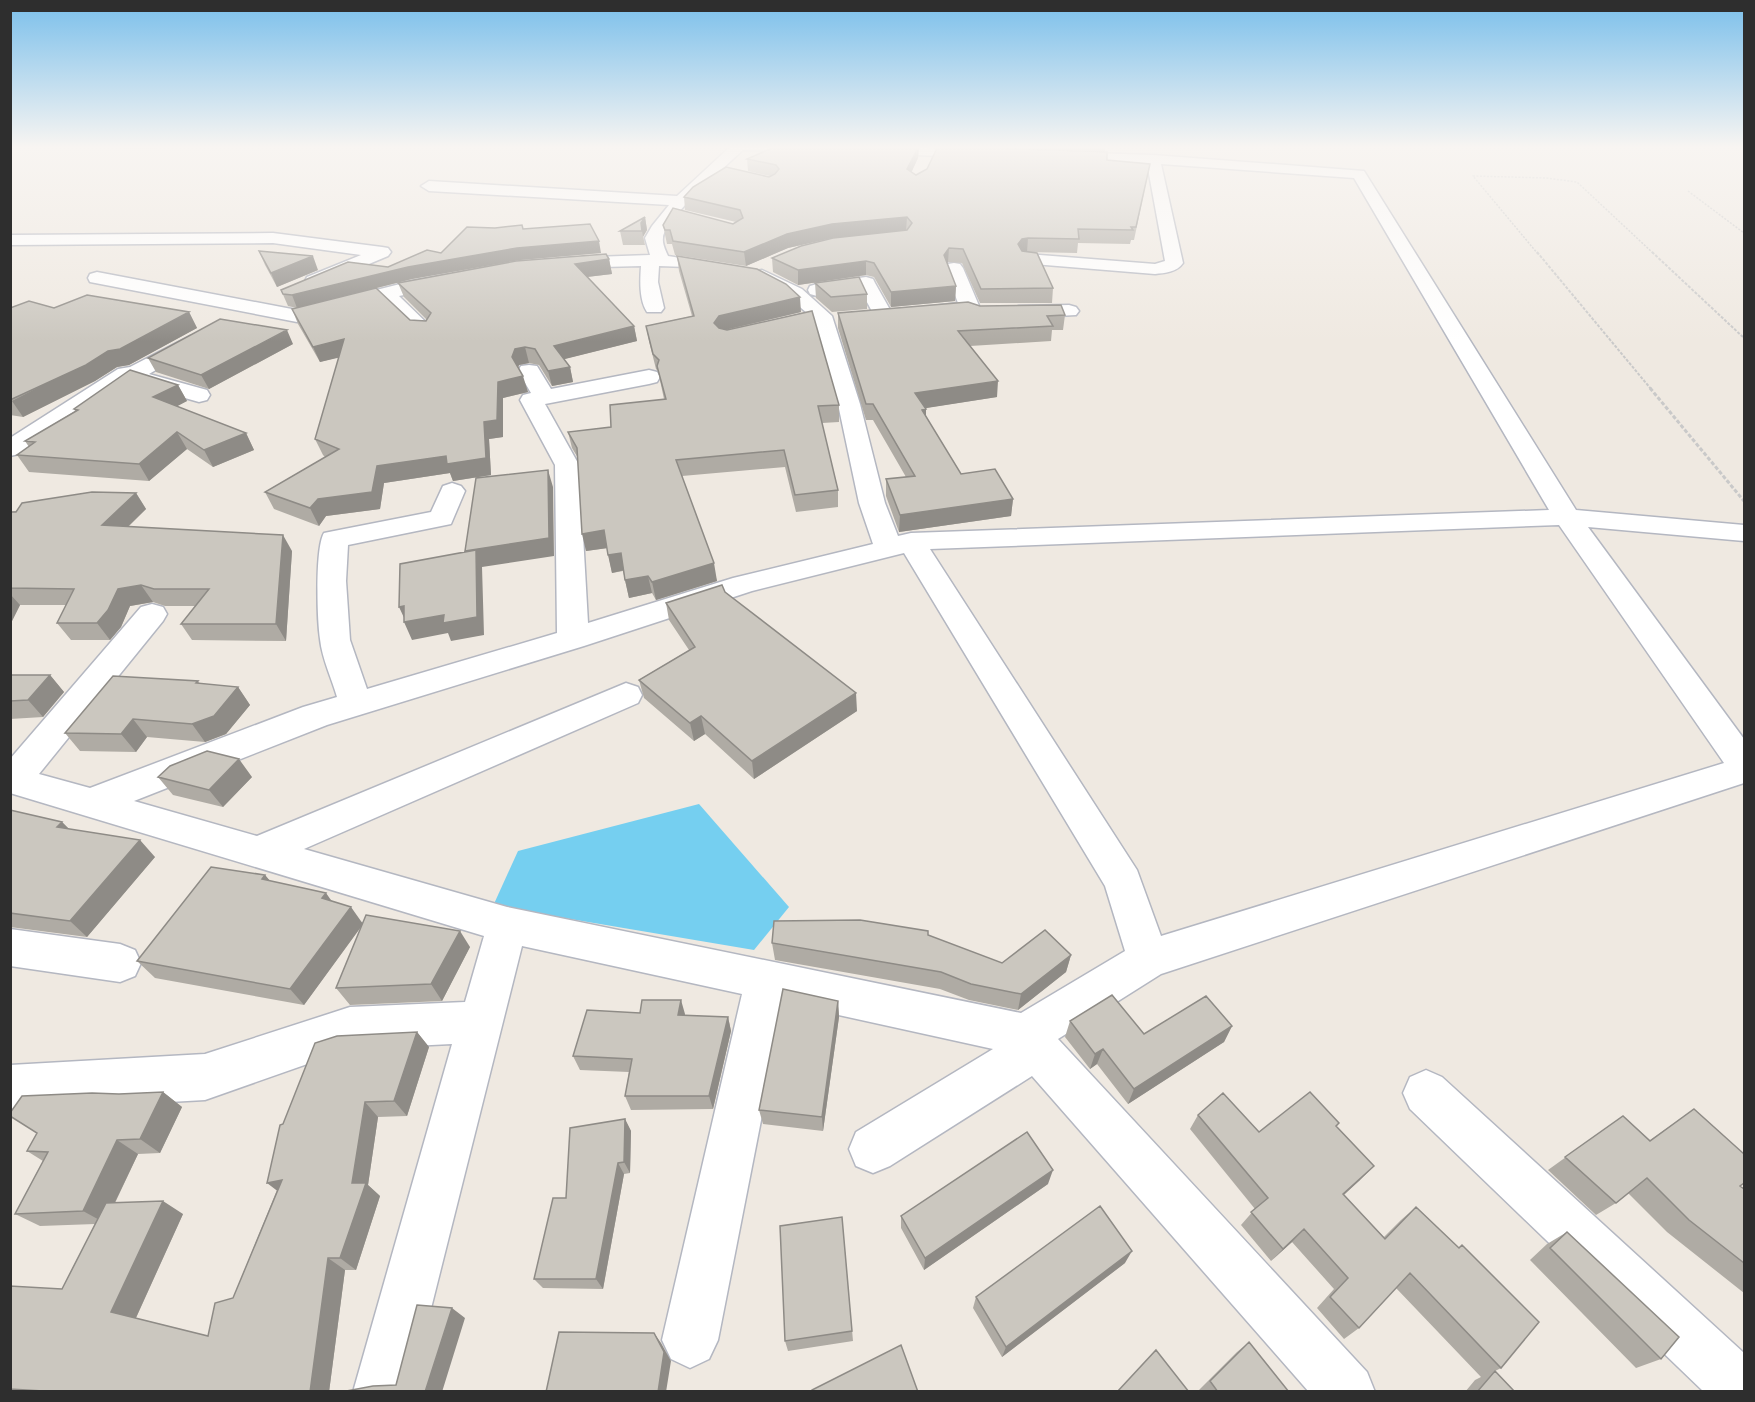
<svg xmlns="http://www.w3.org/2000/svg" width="1755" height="1402" font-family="'Noto Sans',sans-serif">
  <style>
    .water { fill: #75cff0 }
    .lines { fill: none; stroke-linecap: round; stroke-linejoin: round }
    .minor-casing { stroke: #b4b7c1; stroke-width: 3 }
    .path-far2 { stroke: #c9c9c9; stroke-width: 1.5; stroke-dasharray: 2 1.5; stroke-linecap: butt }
    .path-far1 { stroke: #c9c9c9; stroke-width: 2; stroke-dasharray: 3 1.5; stroke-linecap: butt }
    .path { stroke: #c9c9c9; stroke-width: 3; stroke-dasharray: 4 2; stroke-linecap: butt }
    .minor { fill: #fff; fill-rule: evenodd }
    .wall { fill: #afaba4; fill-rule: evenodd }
    .shaded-wall { fill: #8e8b86 }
    .building { fill: #cbc7bf; stroke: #8e8b86; stroke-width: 1.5 }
  </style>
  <rect width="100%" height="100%" fill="#efe9e1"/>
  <path class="water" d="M699,804L789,907L754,950L493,906L518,851Z"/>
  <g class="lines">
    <g class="minor-casing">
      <path id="minor" d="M731,146L829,147L822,151L743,150C727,165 664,219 663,238C662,244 666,251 668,256L687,259L690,263L687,267L659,266L658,282L664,308L661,312H647C639,300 640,280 641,266L565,268L559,267L556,263L559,259L565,258L650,255L645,238L652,226L669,205L429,191L421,186L429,181L677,196Z
        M870,146L981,150L988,154L981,158L874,153L867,149Z
        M1062,152L1153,155L1364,171L1576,510L1744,525V541L1588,527L1744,739V783L1161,974L1058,1039L1367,1372L1375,1392H1309L1032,1076L890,1166L873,1173L856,1166L849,1149L856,1132L993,1049L784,1003L718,1340L709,1359L690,1368L671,1359L662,1340L742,994L522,946L410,1392H353L452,1044L350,1049L205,1100L10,1111V1065L205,1054L350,1007L465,1002L484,936L10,793V759L141,607L152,604L163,607L167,614L163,621L39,774L90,788L303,707L337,697C332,679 322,659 320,639C317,620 315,547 324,533L334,531L431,512L443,486L452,483L461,486L465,491L451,524L348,545L346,581L350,640L367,689L557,633L555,465L520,400L523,395L531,393L518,371L521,366L529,365L537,366L551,389L649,370L657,372L660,377L657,382L649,384L545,404L579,465L588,623L733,578L873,544L859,503L838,404L813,318L788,297L756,279L753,275L756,271L762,270L802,289L832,316L860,404L885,503L898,536L911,533L1549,510L1354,178L1161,164L1183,263C1177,272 1165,273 1155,274L1021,263L1018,259L1021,255L1027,254L1155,264L1165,261L1147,163L1057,159L1055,156L1057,153ZM1559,525L1724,763L1161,936L1137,870L930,549ZM904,553L1105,886L1125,951L1021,1013L507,907L304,849L638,703L642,695L638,687L626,683L257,836L134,801L327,725L584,646L752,591Z
        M273,233L382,247L388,248L391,252L388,256L314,287L307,285L305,281L307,277L361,255L273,243L10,245V235Z
        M954,263L960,264L963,268L980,308L977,312C962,316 941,319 926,315L923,311L926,307L958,303L945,268L948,264Z
        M97,272L297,310L412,281L446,275L453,277L455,281L453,285L399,296L434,330L431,334H417L382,300L297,322L90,282L88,278L90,274Z
        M866,277L873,279L875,283L893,315L890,319H876L860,289L817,296L810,294L808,290L810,286L817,284Z
        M1069,305L1076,307L1079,311L1076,315L1019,318L1012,316L1009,312L1012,308L1019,306Z
        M190,336L197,338L200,342L197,346L149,374L207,390L210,395L207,400L199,402L129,382L19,454L10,456V438L118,369L130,367Z
        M10,929L120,944L135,950L141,963L135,976L120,982L10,966Z
        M1426,1070L1442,1077L1744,1353V1392H1704L1410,1109L1403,1093L1410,1077Z"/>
    </g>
    <path class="path-far2" d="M1688,191L1744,233
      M1538,254L1473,176L1546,178L1577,182L1654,254"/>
    <path class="path-far1" d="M1537,252L1651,389
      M1652,252L1744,338"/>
    <path class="path" d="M1650,388L1744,501"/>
    <use href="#minor" class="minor"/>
  </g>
  <path class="wall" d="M65,146H158L154,149L65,147Z
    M777,146H1105V151L1107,160L1150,164L1134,240H1131L1130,244L1078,243L1077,253L1028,252L1053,288L1052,303H980L962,263L948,262L947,263L956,286L955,301L891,307L874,277L866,275L798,285L773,272L772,258L857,235L832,238L788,248L746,266L675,255L672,244H667L663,225L733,224L736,222L685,210L684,197L770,176L748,171L747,159ZM919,147H938L927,169L916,175L911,172L918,158Z
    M645,217L647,230L643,236L645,245H623L620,231Z
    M523,229L601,253L520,260L412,279L297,308L288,306L281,290L388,267Z
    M259,251L318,270L277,287L265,265Z
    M677,256L801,312L726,330L839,405V422L822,423L838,490V507L796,512L785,467L682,476L717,581L656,600L652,593L629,598L623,571L612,573L607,548L586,551L578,458L572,448L568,432L611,427L664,399L658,371L656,369L649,341L646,326L692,316L679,271Z
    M609,259L612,274L587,277L634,326L637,341L564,359L570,367L573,382L552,386L539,365L529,363L519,365L518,367L528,392L503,398V437L489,439L491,475L453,481L450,473L384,483L380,509L326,516L319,526L274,509L265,492L325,457L323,455L315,439L339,357L320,362L298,324L292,309L410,320L426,321L427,320L404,297L398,283Z
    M815,283L867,294V309L832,312L816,298Z
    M980,306L1065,315L1063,330H1052L1051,341L970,346L997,397L925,408L926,409V417L961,474L1013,499L1011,516L899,532L886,496V479L906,477L873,420H866L838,328V313Z
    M10,308L189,312L197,328L129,365L117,367L95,381L23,417L10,415Z
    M293,344L209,389L156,372L148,358Z
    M178,385L187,401L176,406L246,433L254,450L213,467L187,449L149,481L29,472L17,455L29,447L25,441L75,411L74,409Z
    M136,493L146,509L129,526L292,551L286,641L192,640L181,624L195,606H165L153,602L130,606L121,627L110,640H71L57,623L66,605H20L10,625V512Z
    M725,592L857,711L754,779L705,734L694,741L644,698L639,680L689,650L669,620L666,603Z
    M10,675H50L64,692L43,717L10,719Z
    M198,681L200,684L238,687L250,705L226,734L205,742L147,737L136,752L80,751L65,733Z
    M158,777H252L223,807L173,795Z
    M10,810L62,822L69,829L155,857L87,937L10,927Z
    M265,875L270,881L332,901L363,923L470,947L442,1001L350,1005L336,988L361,927L304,1005L155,978L137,961Z
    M928,935L1002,963L1071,955L1066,972L1018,1010L969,1000L940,989L775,960L772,943Z
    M838,1001L839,1017L823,1131L763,1124L759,1110Z
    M685,1014V1016L728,1017L731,1031L713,1109L631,1110L625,1096L629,1072L580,1070L573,1056Z
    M1070,1021L1144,1034L1232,1026L1224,1042L1128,1104L1097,1064L1090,1069L1065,1037Z
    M417,1032L429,1047L407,1116L378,1117L368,1185L380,1196L356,1270H345L329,1392H10V1286L62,1289L95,1224L40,1226L15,1214L43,1161L27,1151L119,1094L163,1092L182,1107L160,1153L138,1154L115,1203L183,1214L136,1318L208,1336L233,1298L277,1190L283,1124Z
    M1694,1109L1740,1186L1744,1189V1293L1667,1232L1628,1193L1616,1203L1596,1215L1548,1170L1623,1116L1650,1140Z
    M1198,1115L1259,1132L1339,1123L1336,1127L1360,1180L1344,1195L1384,1237L1401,1220L1416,1207L1458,1248L1462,1245L1501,1368L1495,1371L1515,1392H1465L1475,1380L1481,1377L1396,1288L1359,1328L1344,1339L1317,1308L1334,1289L1292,1242L1271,1261L1241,1225L1255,1209L1190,1129Z
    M625,1119L631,1131L630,1173L624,1174L603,1289L543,1288L534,1279L566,1198Z
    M1048,1184L924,1270L901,1228V1216Z
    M842,1217L853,1341L788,1351L785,1341Z
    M1567,1232L1661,1359L1636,1368L1530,1260L1547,1244Z
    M1125,1263L1002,1357L973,1308L976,1297Z
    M1249,1342L1289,1392H1200L1199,1390L1237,1352Z"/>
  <path class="shaded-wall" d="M919,146L918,158L907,182V169Z
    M645,217L647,230L643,237L641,223Z
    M907,217L906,231L832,238L788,248L746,266L744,252L787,234L832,224Z
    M1028,238L1027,252L1021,253L1018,244L1022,239Z
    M599,241L601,253L520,260L412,279L297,308L292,295L408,267L517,248Z
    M949,248L948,262L943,269L944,255Z
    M313,256L318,270L277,287L271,273Z
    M609,259L612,274L578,278L575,264Z
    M866,261V275L798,285V270Z
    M956,286L955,301L891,307V292Z
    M800,297L801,312L720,331L714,323L719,316Z
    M189,312L197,328L129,365L117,367L95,381L23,417L12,401L108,351Z
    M634,326L637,341L557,361L554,346Z
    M287,330L293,344L209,389L201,375Z
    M344,339L350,355L320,362L313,347Z
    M525,347L529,363L519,365L516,372L512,357L515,349Z
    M570,367L573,382L552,386L548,371Z
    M523,376L528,392L503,398V437L489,439L491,475L453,481L450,473L384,483L380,509L326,516L319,526L310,508L318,499L377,466L484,422L498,382Z
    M998,381L997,397L914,410L915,393Z
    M178,385L187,401L163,414L153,397Z
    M926,409V426L922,410Z
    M177,432L187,449L149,481L139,464Z
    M246,433L254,450L213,467L204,450Z
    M548,470L553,487L554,556L482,567L484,635L451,641L448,633L412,640L404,622H406L399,607L404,606L465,551Z
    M136,493L146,509L113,541L102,525Z
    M1013,499L1011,516L899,532L900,515Z
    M604,530L608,548L586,551L582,534Z
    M283,535L292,551L286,641L276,624Z
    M621,553L625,570L612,573L608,555Z
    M714,563L717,581L656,600L652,582Z
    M648,576L652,593L629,598L625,580Z
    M141,585L153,602L130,606L121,627L110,640L97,623L118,589Z
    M10,594L20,605L10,625Z
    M50,675L64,692L43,717L28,700Z
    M238,687L250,705L226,734L205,742L192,724Z
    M856,693L857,711L754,779L752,761Z
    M701,716L705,734L694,741L690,723Z
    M133,719L147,737L136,752L121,734Z
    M239,759L252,777L223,807L209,790Z
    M62,822L78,838L57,827Z
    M140,840L155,857L87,937L70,921Z
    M265,875L279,892L262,879Z
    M326,893L338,910L322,898Z
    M351,907L363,924L304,1005L290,989Z
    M460,931L470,947L442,1001L431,984Z
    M1071,955L1066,972L1018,1010L1021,994Z
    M681,1000L685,1014L682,1030L678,1015Z
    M838,1001L839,1017L823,1131L822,1117Z
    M728,1017L731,1031L713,1109L709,1096Z
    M1232,1026L1224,1042L1128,1104L1134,1089Z
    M417,1032L429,1047L407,1116L394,1101Z
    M1103,1049L1097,1064L1090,1069L1095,1054Z
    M163,1092L182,1107L160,1153L140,1139Z
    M365,1102L378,1117L368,1185L380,1196L356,1270L340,1258Z
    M625,1119L631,1131L630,1173L624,1162Z
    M117,1140L138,1154L105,1223L83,1211Z
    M618,1163L624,1174L603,1289L596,1279Z
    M1374,1166L1360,1180L1330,1207L1343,1194Z
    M1053,1170L1048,1184L924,1270L925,1258Z
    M282,1180L284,1196L267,1183Z
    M163,1201L183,1214L134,1322L111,1312Z
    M1304,1229L1292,1242L1271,1261L1283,1249Z
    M1132,1251L1125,1263L1002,1357L1006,1347Z
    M328,1258L345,1270L329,1392H310Z
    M452,1308L465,1318L442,1392H425Z
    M654,1333L661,1343L671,1361L666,1392H658Z"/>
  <path class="building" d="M777,146H919L907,169L916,175L927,169L938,146L1107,152V160L1150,164L1136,227H1131L1133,230L1078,229L1079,239L1028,238L1022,239L1018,244L1022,251L1037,253L1053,288L981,289L963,249L949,248L944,255L956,286L891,292L874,263L866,261L798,270L772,258L801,246L833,238L907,230L912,223L907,217L832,224L787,234L744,252L673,241L670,230H665L663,225L673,208L733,224L743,218L740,210L684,197L693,187L726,167L769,177L775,174L779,169L776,165L747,159Z
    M645,217L641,223L642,231H620Z
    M590,224L599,241L517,248L408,267L292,295L283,294L281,290L348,262L388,267L427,250L441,253L467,227L495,228L522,225L523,229Z
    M259,251L313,256L271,273Z
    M606,254L609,259L575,264L634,326L554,346L570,367L548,371L535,349L525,347L515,349L512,357L523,376L498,382L497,420L484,422L486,458L447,464L446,456L377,466L372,492L318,499L310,508L265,492L339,449L315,439L344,339L313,347L292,309L376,288L410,320L426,321L431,313L398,283L516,261Z
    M677,256L757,269L786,284L800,297L719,316L714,323L719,328L727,330L812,311L839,405L818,406L838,490L795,495L784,450L676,460L714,563L652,582L648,576L625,580L621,553L608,555L604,530L582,534L577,448L568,432L611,427L610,405L666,399L657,366L659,360L653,354L646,326L694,316Z
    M859,277L867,294L831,297L815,283Z
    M87,295L189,312L120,349L108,351L86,365L10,400V308L29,301L54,308Z
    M968,302L980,306L1061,305L1065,315L1047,316L1053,326L958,331L998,381L915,393L926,409L922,410L961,474L995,469L1013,499L900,515L886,479L915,476L873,404H866L838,313Z
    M220,319L287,330L201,375L148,358Z
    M130,370L178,385L153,397L246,433L204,450L177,432L139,464L17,455L35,442L25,441L78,410L74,409Z
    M548,470L549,538L465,551L476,478Z
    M92,492L136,493L102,525L283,535L276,624H181L209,589H154L141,585L118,589L108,610L97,623H57L74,589L10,588V512H16L22,503Z
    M476,550L477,617L443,623L444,615L404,622V606L399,607L400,564Z
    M722,585L725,592L856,693L752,761L701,716L690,723L639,680L695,647L666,603Z
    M10,675H50L28,700L10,701Z
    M113,676L198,681L196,683L238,687L214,716L192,724L133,719L121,734L65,733Z
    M207,751L239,759L209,790L158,777L170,766Z
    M10,810L62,822L57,827L140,840L70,921L10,913Z
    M211,867L265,875L262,879L326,893L322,898L351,907L290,989L137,961Z
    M366,915L460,931L431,984L336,988Z
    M860,920L928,931V935L1002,963L1045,930L1071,955L1021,994L971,984L941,972L772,943L774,921Z
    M783,989L838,1001L822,1117L759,1110Z
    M1112,995L1144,1034L1206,996L1232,1026L1134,1089L1103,1049L1095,1054L1070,1021Z
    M642,1000H681L678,1015L728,1017L709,1096H625L632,1059L573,1056L587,1010L640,1013Z
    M417,1032L394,1101L365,1102L352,1183H366L340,1258H328L310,1392H60L10,1389V1286L62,1289L106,1203L163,1201L111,1312L208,1336L215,1303L233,1298L282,1180L267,1183L280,1125L283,1124L315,1043L337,1036Z
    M163,1092L140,1139L117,1140L83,1211L15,1214L48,1152L27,1151L37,1133L10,1116V1113L22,1096L92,1093L119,1094Z
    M1310,1092L1339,1123L1336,1126L1374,1166L1343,1194L1385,1239L1416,1207L1459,1248L1462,1245L1539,1322L1501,1368L1410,1273L1359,1328L1330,1297L1348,1278L1304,1229L1283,1249L1251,1212L1268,1198L1198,1115L1223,1093L1259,1132Z
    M1694,1109L1744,1154V1183L1740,1186L1744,1189V1263L1689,1220L1647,1178L1616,1203L1565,1157L1623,1116L1650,1141Z
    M625,1119L624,1162L618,1163L596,1279H534L553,1198H566L570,1128Z
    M1027,1132L1053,1170L925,1258L901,1216Z
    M1100,1206L1132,1251L1006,1347L976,1297Z
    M842,1217L852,1331L785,1341L780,1226Z
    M1567,1232L1679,1337L1661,1359L1550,1248Z
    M417,1305L452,1308L425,1392H341L373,1386L396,1385Z
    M559,1332L654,1333L664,1352L658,1392H546Z
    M1249,1342L1289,1392H1218L1210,1381Z
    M901,1345L918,1392H812V1390Z
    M1156,1350L1189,1392H1117Z
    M1495,1371L1515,1392H1477Z"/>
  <linearGradient id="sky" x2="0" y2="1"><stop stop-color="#7abfeb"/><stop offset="0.43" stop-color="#f8f5f2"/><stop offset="1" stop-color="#f8f5f2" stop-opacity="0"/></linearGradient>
  <rect width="1755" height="342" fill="url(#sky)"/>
  <rect width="1755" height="1402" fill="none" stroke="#2e2e2e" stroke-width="24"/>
</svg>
